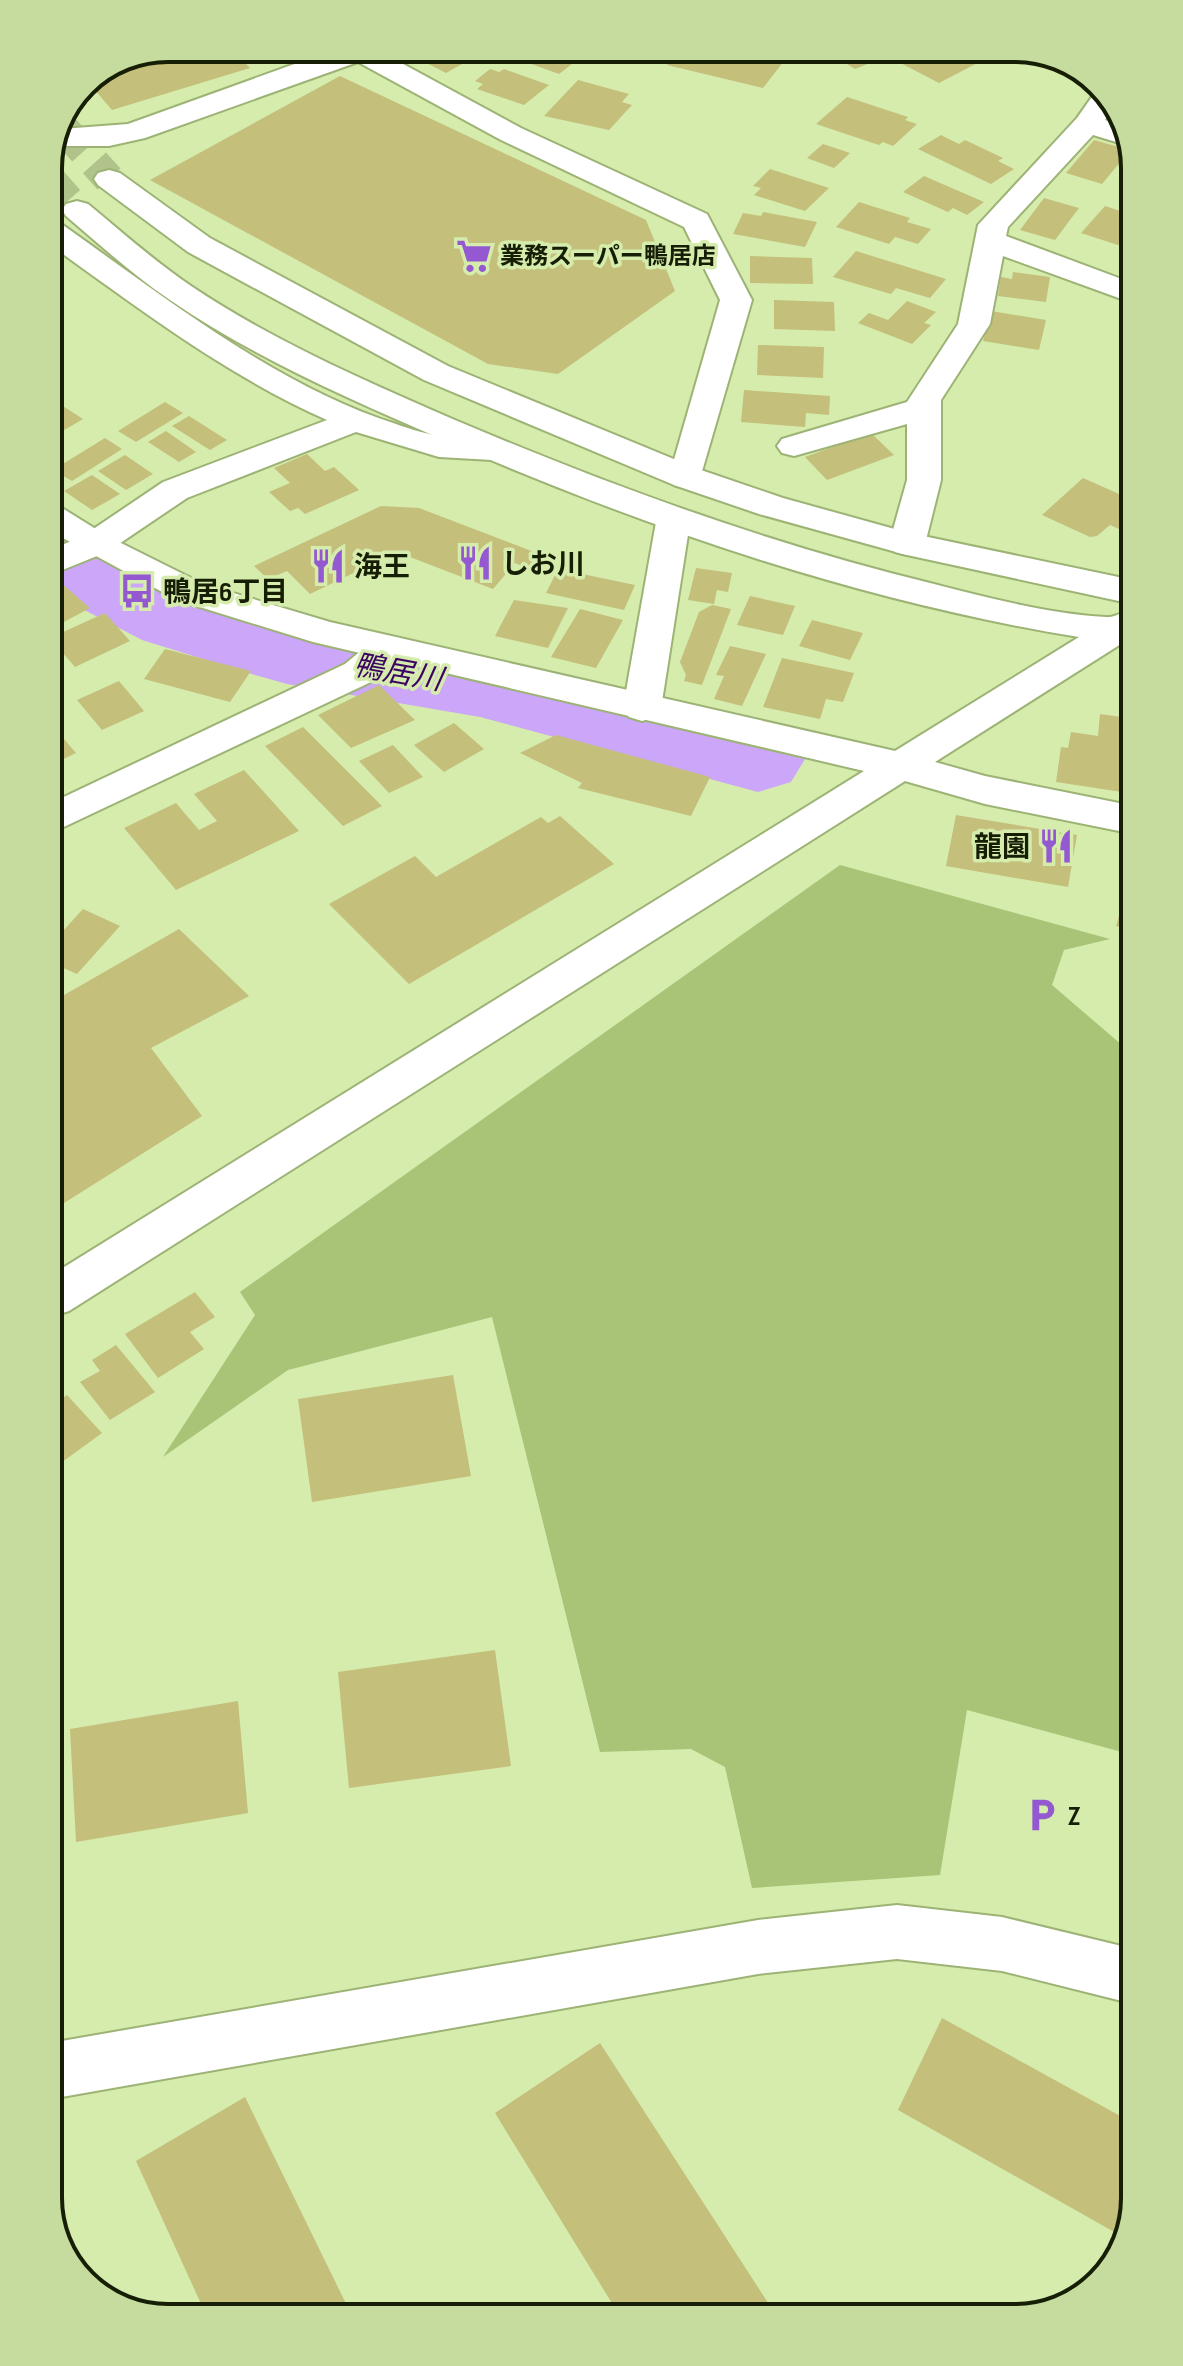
<svg xmlns="http://www.w3.org/2000/svg" width="1183" height="2366" font-family="'Sofia Sans Condensed','Noto Sans JP',sans-serif">
  <style>
    .green { fill: #a9c377 }
    .lines { fill: none; stroke-linecap: round; stroke-linejoin: round }
    .river { fill: #cba6f9; fill-rule: evenodd }
    .building { fill: #c4bf7b }
    .secondary-tunnel { stroke: #afc38b; stroke-width: 31; stroke-dasharray: 31 16; stroke-linecap: butt }
    .street-casing { stroke: #9db375; stroke-width: 4 }
    .secondary-casing { stroke: #9db375; stroke-width: 4 }
    .street { fill: #fff; fill-rule: evenodd }
    .secondary { fill: #fff; fill-rule: evenodd }
    .labels { text-anchor: middle; stroke-width: 7; stroke-linejoin: round; paint-order: stroke }
    .far-poi-label { font-size: 24px; font-weight: bold; fill: #171e06; stroke: #d5ecac; text-anchor: start }
    .poi-label { font-size: 28px; font-weight: bold; fill: #171e06; stroke: #d5ecac; text-anchor: start }
    .water-label { font-size: 30px; font-style: italic; fill: #3c0364; stroke: #d5ecac }
    .rim { fill: none; stroke: #171e06; stroke-width: 4 }
  </style>
  <rect width="100%" height="100%" fill="#d5ecac"/>
  <path class="green" d="M840,865L1110,939L1064,950L1052,985L1130,1052L1133,1755L967,1710L940,1875L752,1888L725,1767L691,1749L600,1752L492,1317L288,1370L163,1457L255,1315L240,1292Z"/>
  <g class="lines">
    <path class="river" d="M50,528L81,536L204,598L292,624L480,655L758,726L791,736L805,759L791,782L758,792L480,717L287,684L255,675L142,640L50,592Z"/>
  </g>
  <path class="building" d="M168,48H230L250,68L112,110L87,81Z
    M445,48H491L446,73L421,60Z
    M512,48H572L586,53L559,74L504,54Z
    M682,48H730L784,61L763,88L667,65Z
    M842,48H871L885,57L855,69L829,53Z
    M889,48H967L985,59L939,83L891,58L901,54Z
    M490,69L499,72L504,69L549,85L524,105L477,89L483,84L475,81Z
    M340,76L646,220L675,291L558,374L488,364L150,180Z
    M578,80L629,94L622,102L632,105L609,130L544,116Z
    M847,97L908,117L905,120L917,124L893,146L883,142L879,145L816,124Z
    M941,135L959,144L965,140L1003,158L998,161L1014,169L991,184L918,149Z
    M1094,140L1126,149V155L1102,184L1066,173Z
    M823,144L850,153L834,168L807,158Z
    M770,169L829,188L805,211L754,195L761,188L753,186Z
    M924,176L984,202L967,215L953,208L948,212L903,192Z
    M1044,198L1079,208L1055,240L1020,230Z
    M859,202L910,218L907,222L931,229L918,244L895,237L889,244L836,227Z
    M1105,206L1126,213L1127,248L1081,233Z
    M763,212L817,222L805,247L733,234L743,213L761,216Z
    M856,251L946,279L930,298L896,288L891,294L833,277Z
    M750,256L812,258L813,284L750,283Z
    M1013,272L1050,277L1046,302L998,296L1001,277L1012,279Z
    M774,300L834,302L835,331L774,329Z
    M907,301L936,312L924,323L931,325L912,344L858,323L869,313L888,320Z
    M991,311L1046,320L1039,350L983,341Z
    M758,345L824,347L823,378L757,375Z
    M744,390L830,396L829,415L806,413L805,427L741,422Z
    M49,397L83,419L49,439Z
    M165,402L183,413L136,442L118,431Z
    M189,416L227,440L210,450L172,426Z
    M166,431L196,452L179,462L148,442Z
    M871,433L894,455L827,480L805,457Z
    M105,438L122,449L72,481L53,470Z
    M307,454L325,471L334,467L359,490L305,514L298,508L290,511L269,492L290,483L274,468Z
    M125,455L153,474L126,490L98,471Z
    M92,475L120,494L92,510L64,491Z
    M1083,478L1128,498V533L1110,525L1097,536L1090,537L1042,515Z
    M381,506L419,508L547,557L535,571L515,563L493,589L397,552L310,594L287,571L268,579L254,566Z
    M696,568L732,573L728,592L717,590L714,604L688,600Z
    M558,569L635,585L624,610L546,593Z
    M60,582L90,608L62,623L50,613V587Z
    M750,596L795,606L783,635L737,625Z
    M514,600L568,608L548,648L495,636Z
    M712,605L731,609L702,685L684,681L686,675L680,662L699,612Z
    M580,609L623,620L596,668L551,657Z
    M105,613L130,641L75,667L50,638Z
    M812,620L863,633L850,660L799,646Z
    M730,646L766,654L742,706L714,699L724,676L716,675Z
    M165,649L251,671L230,702L144,679Z
    M782,658L854,673L843,702L826,699L820,719L763,707Z
    M119,681L144,711L102,730L77,700Z
    M379,685L415,720L351,748L318,715Z
    M1100,714L1129,718L1122,792L1056,782L1061,747L1068,748L1071,732L1098,736Z
    M454,723L484,749L444,772L414,745Z
    M51,724L76,753L51,765Z
    M303,727L382,806L343,826L265,746Z
    M556,735L710,777L691,816L578,788L582,783L520,753Z
    M393,745L423,777L389,793L359,761Z
    M244,770L299,831L176,890L124,828L176,803L199,830L217,821L194,794Z
    M956,815L1077,835L1068,887L946,866Z
    M560,816L614,864L409,984L329,904L415,856L436,877L541,817L548,823Z
    M1129,882V892L1130,930L1116,926Z
    M83,909L120,926L77,974L52,963V943Z
    M179,929L249,996L151,1048L202,1116L53,1210L52,1002Z
    M195,1292L215,1317L190,1332L204,1349L158,1378L125,1334Z
    M116,1345L155,1392L110,1420L80,1382L100,1371L92,1360Z
    M453,1375L471,1476L312,1502L298,1399Z
    M67,1395L102,1433L54,1468L53,1405Z
    M495,1650L511,1766L349,1788L338,1672Z
    M238,1701L248,1813L76,1842L70,1729Z
    M942,2018L1135,2124V2199L1123,2237L898,2110Z
    M600,2043L774,2312L618,2313L495,2113Z
    M245,2097L352,2316L207,2317L136,2161Z"/>
  <g class="lines">
    <path class="secondary-tunnel" d="M63,128L109,179
      M48,177L77,210"/>
    <g class="street-casing">
      <path id="street" d="M339,48H384L381,52L521,128L707,214L752,300L698,485L686,488L674,485L669,477L720,300L684,227L501,140L358,62L145,138L109,146H55L62,129L128,124Z
        M1101,90L1114,107L1105,120L1126,127V145L1093,135L1008,227L1006,236L1127,281V301L1003,256L990,324L941,400V480L925,544L919,552L907,555L895,552L889,544L907,480V424L794,456L782,453L777,446L782,439L907,402L958,324L978,225L1077,118L1096,91Z
        M48,221L60,223C162,295 276,386 396,424C410,429 428,435 443,436C464,438 484,436 504,442L509,449L504,456L492,460L439,457L356,432L187,498L107,552L50,575V550L83,536L163,482L327,420C227,376 137,307 49,244Z
        M673,511L685,514L690,522L661,708L655,717L642,721L629,717L623,708L656,522L661,514Z
        M388,636L401,639L406,648L371,682L51,833V803L345,664L375,639Z"/>
    </g>
    <g class="secondary-casing">
      <path id="secondary" d="M109,170L120,173L210,238L448,366L698,469L783,498L909,533L1128,579V603L907,555L759,514L674,485L424,380L188,252L98,185L94,179L98,173Z
        M77,201L88,204C122,232 154,261 191,286C273,341 365,381 455,420C611,486 769,544 934,584C989,598 1049,614 1106,617C1112,618 1121,613 1128,611V645L1121,644L935,762L985,776L1129,805V833L985,804L905,781L69,1311L53,1316V1274L864,771L313,642L177,600L50,531V505L62,508L107,536L203,584L330,622L895,751L1079,637C857,601 644,527 439,438C347,398 253,357 170,300C133,275 100,245 66,216L62,210L66,204Z
        M897,1905L1002,1917L1134,1949V2004L1002,1971L897,1959L758,1974L56,2098V2042L758,1920Z"/>
    </g>
    <use href="#street" class="street"/>
    <use href="#secondary" class="secondary"/>
  </g>
  <defs>
    <g id="supermarket-bare" transform="scale(2.76)"><path d="M-6-5.5h2.5l.6 2H6L4.5 2H-2.5L-4.4-4H-6ZM-1.5 3.2a1.3 1.3 0 1 0 .1 0ZM3 3.2a1.3 1.3 0 1 0 .1 0Z" fill="#9459d0" stroke="#d5ecac" stroke-width="2.5" paint-order="stroke"/></g>
    <g id="restaurant-bare" transform="scale(2.76)"><path d="M-5-6h1v4h1v-4h1v4h1v-4h1v5L-1.5 .5V6h-2V.5L-5-1ZM5-6V6H3V1.5H1.5Q1.5-4 5-6Z" fill="#9459d0" stroke="#d5ecac" stroke-width="2.5" paint-order="stroke"/></g>
    <g id="bus-bare" transform="scale(2.76)"><path d="M-5-6H5V4H4V6H2V4H-2V6H-4V4H-5ZM-3.5-4V0h7V-4ZM-3.5 1.2v1.5H-2V1.2ZM2 1.2v1.5H3.5V1.2Z" fill="#9459d0" stroke="#d5ecac" stroke-width="2.5" paint-order="stroke"/></g>
    <g id="parking-bare" transform="scale(2.76)"><path d="M-3.5-5.5H1a3.5 3.5 0 0 1 0 7H-1V5.5H-3.5ZM-1-3.4V-.6H.8a1.4 1.4 0 0 0 0-2.8Z" fill="#9459d0" stroke="#d5ecac" stroke-width="2.5" paint-order="stroke"/></g>
  </defs>
  <g fill-rule="evenodd">
    <use href="#supermarket-bare" x="474" y="256"/>
    <use href="#restaurant-bare" x="475" y="563"/>
    <use href="#restaurant-bare" x="328" y="566"/>
    <use href="#bus-bare" x="137" y="591"/>
    <use href="#restaurant-bare" x="1056" y="846"/>
    <use href="#parking-bare" x="1042" y="1815"/>
  </g>
  <g class="labels">
    <g class="far-poi-label">
      <text x="500" y="264">業務スーパー鴨居店</text>
    </g>
    <g class="poi-label">
      <text x="501" y="573">しお川</text>
      <text x="354" y="576">海王</text>
      <text x="163" y="601">鴨居6丁目</text>
      <text x="1030" y="856" text-anchor="end">龍園</text>
      <text x="1068" y="1825">Z</text>
    </g>
    <g class="water-label">
      <text transform="translate(398 672) rotate(10)" y="10">鴨居川</text>
    </g>
  </g>
  <path d="M0 0H1183V2366H0ZM168 62H1015A106 106 0 0 1 1121 168V2198A106 106 0 0 1 1015 2304H168A106 106 0 0 1 62 2198V168A106 106 0 0 1 168 62Z" fill="#c6dc9f" fill-rule="evenodd"/>
  <path class="rim" d="M168 62H1015A106 106 0 0 1 1121 168V2198A106 106 0 0 1 1015 2304H168A106 106 0 0 1 62 2198V168A106 106 0 0 1 168 62Z"/>
</svg>
